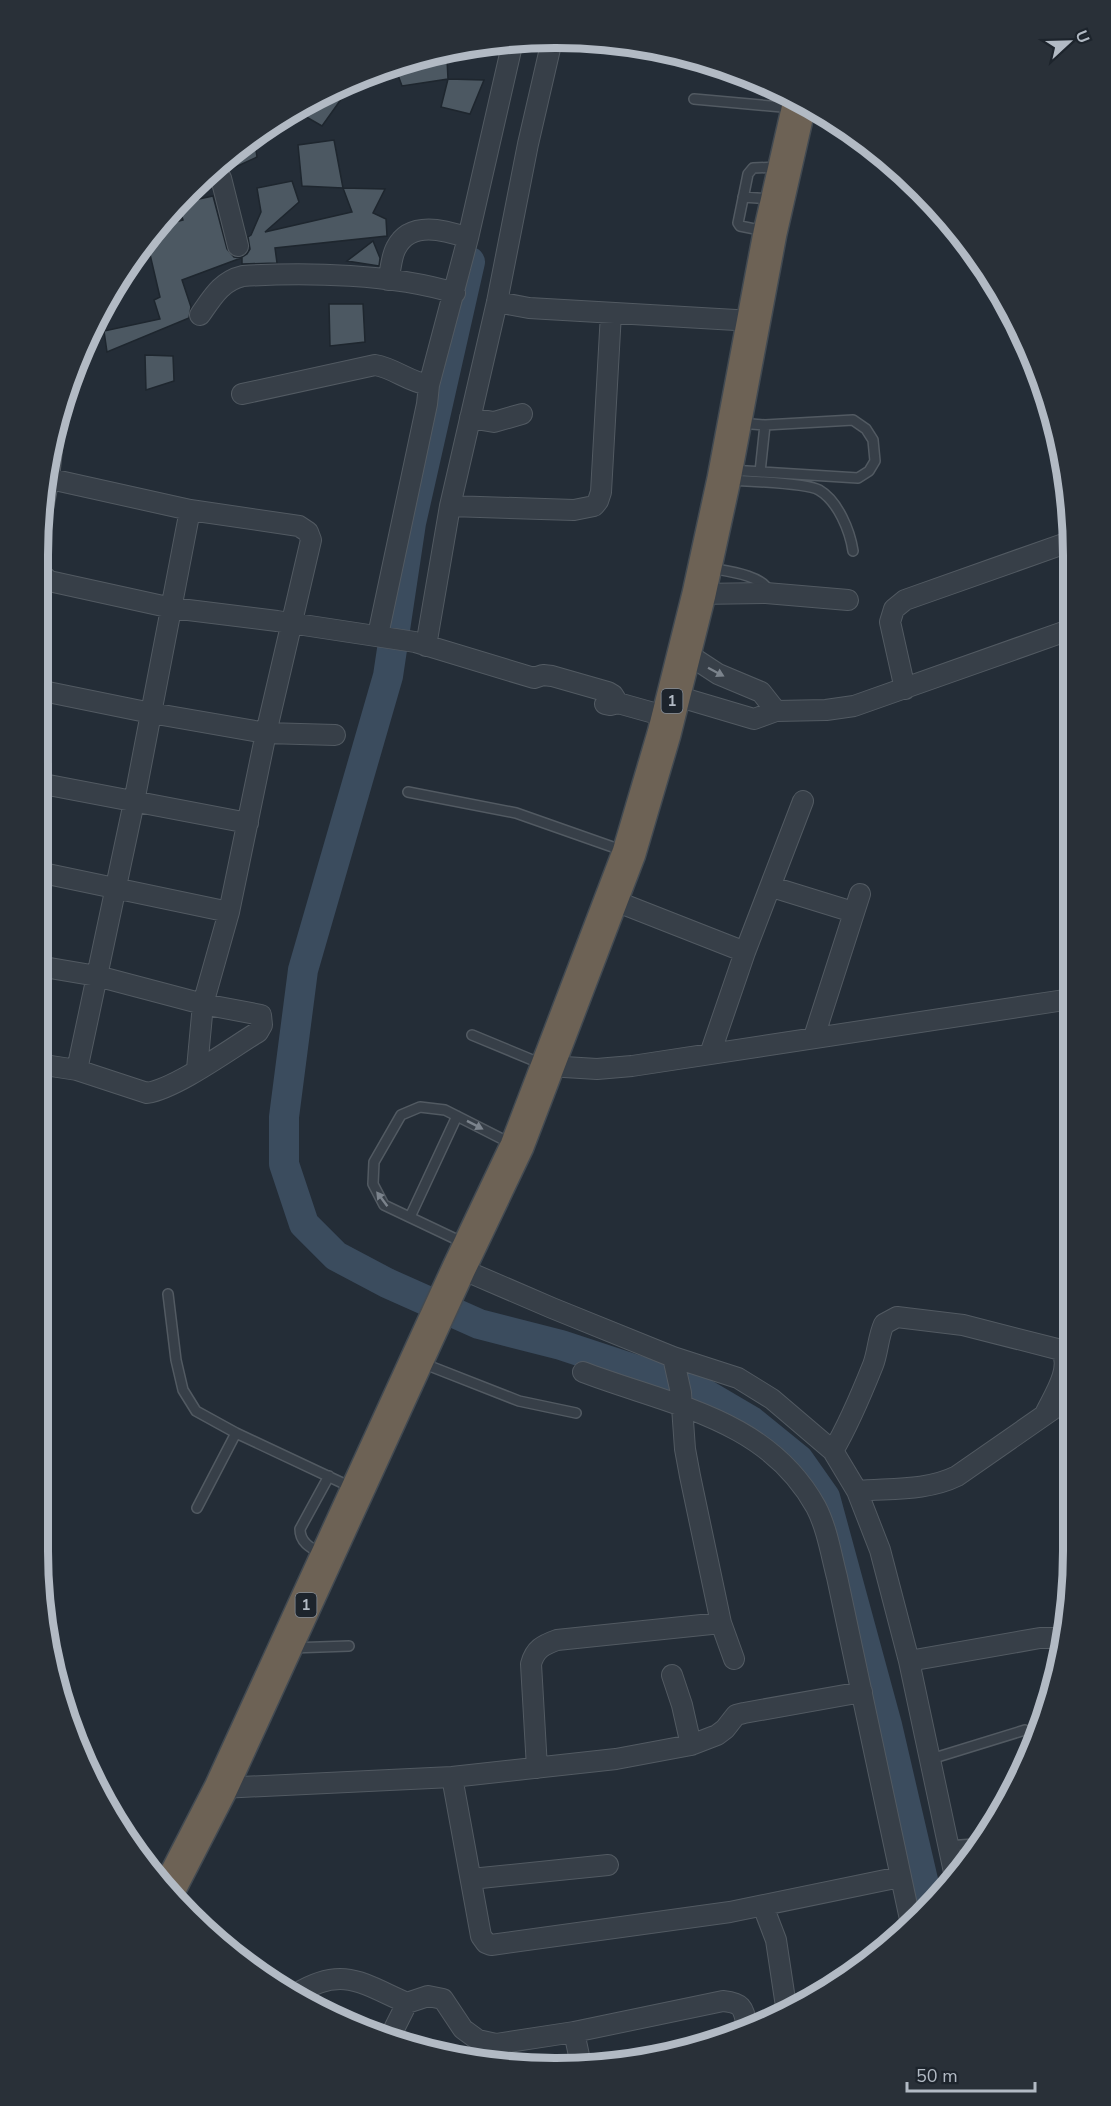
<svg xmlns="http://www.w3.org/2000/svg" width="1111" height="2106" font-family="'Nunito Sans',sans-serif">
  <style>
    .lines { fill: none; stroke-linecap: round; stroke-linejoin: round }
    .river { stroke: #3b4c5e; stroke-width: 30 }
    .building { fill: #4c5862; stroke: #1e262e; stroke-width: 1.5 }
    .lane-casing { stroke: #525a62; stroke-width: 12 }
    .street-casing { stroke: #525a62; stroke-width: 22 }
    .highway-casing { stroke: #424a52; stroke-width: 36 }
    .lane { stroke: #373f48; stroke-width: 9 }
    .street { stroke: #373f48; stroke-width: 20 }
    .highway { stroke: #6d6255; stroke-width: 33 }
    .oneway { fill: #7b838c }
    .labels { text-anchor: middle; stroke-width: 6; stroke-linejoin: round; paint-order: stroke }
    .shield { fill: #1d242c; stroke: #858d96; stroke-width: 1.5 }
    .shield-label { font-size: 15px; font-weight: bold; fill: #b2bac4 }
    .rim { fill: none; stroke: #b2bac4; stroke-width: 8 }
  </style>
  <rect width="100%" height="100%" fill="#242d37"/>
  <g class="lines">
    <path class="river" d="M470,262L411,523L388,676L303,970L284,1117V1164L304,1224L336,1256L387,1283L479,1324L561,1345L700,1391L751,1421L799,1460L825,1497L887,1725L929,1906"/>
  </g>
  <path class="building" d="M441,53L440,60L447,59L448,79L402,86L394,64Z
    M448,79L484,80L470,114L441,107Z
    M334,90L342,98L322,126L296,111L304,103Z
    M254,137L257,157L229,170L225,158Z
    M334,140L343,188L302,186L298,145Z
    M292,181L299,202L265,232L352,212L343,188L385,189L373,213L386,219L387,236L275,248L277,263L242,264V257L247,254L250,249L248,237L251,235L261,212L257,188Z
    M213,196L227,249L234,257L241,258L182,280L191,307L189,318L107,352L104,331L160,319L154,300L160,297L149,250L139,249L145,240L157,227L183,220L178,205L180,203Z
    M373,241L380,258L379,266L347,261Z
    M329,304H363L365,342L330,346Z
    M145,355L173,356L174,381L146,390Z"/>
  <g class="lines">
    <g class="lane-casing">
      <path id="lane" d="M694,99L793,108
        M743,197L773,199
        M765,231L740,226L738,223L748,174L753,168L780,167
        M730,470L858,478L869,471L875,461L873,440L866,429L853,420L765,425L739,423
        M760,472L765,425
        M729,480C747,481 807,483 819,490C838,501 850,531 853,551
        M710,568C726,571 764,575 769,592
        M408,792L516,813L624,851
        M472,1035L542,1064
        M410,1217L457,1116
        M464,1243L384,1205L373,1184L374,1162L401,1115L420,1107L445,1110L512,1144
        M168,1294L176,1360L183,1390L196,1411L236,1433L353,1488
        M422,1363L519,1401L576,1413
        M197,1508L236,1433
        M322,1554C311,1548 300,1543 300,1529L329,1476
        M291,1648L349,1646
        M931,1759L1025,1730
        M948,1846L974,1844"/>
    </g>
    <g class="street-casing">
      <path id="street" d="M207,173L213,172L221,178L238,246
        M388,280C391,270 391,257 396,248C410,220 445,230 468,238
        M497,302L529,308L753,321
        M200,315C212,298 221,281 243,276C308,272 393,274 455,293
        M242,394L375,365C394,368 409,382 429,385
        M470,418L494,422L522,414
        M46,478L190,510L299,526L308,532L311,540L266,733L229,912L203,1004L197,1069
        M450,506L574,510L594,506L598,501L601,492L611,313
        M39,529L49,478L55,421
        M39,572L49,581L172,608L277,621L415,642L534,678L543,675L552,676L608,692L613,695L618,703
        M699,594L766,593L848,600
        M378,635L427,404L429,385L468,238L513,41
        M426,646L450,506L497,302L528,144L552,40
        M683,651L718,674L761,692L776,711
        M905,689L890,622L894,609L905,600L1069,542
        M38,690L151,713L266,733L335,735
        M673,695L754,719L776,711L826,710L854,706L1069,630
        M605,704L610,705L618,703L668,717
        M38,783L248,823
        M38,872L229,912
        M772,887L853,912
        M610,899L745,952
        M38,966L97,976L77,1070
        M814,1037L860,894
        M710,1054L745,952L803,801
        M38,1064L77,1070L147,1093C177,1088 230,1049 258,1032L262,1025L261,1015L203,1004L97,976L134,802L190,510
        M548,1066L597,1069L632,1066L1071,999
        M459,1268L552,1308L673,1357L738,1378L772,1399L833,1451L857,1491L880,1550L909,1661L954,1872
        M673,1357L681,1393L685,1449L690,1476L721,1623L734,1659
        M583,1372C669,1405 767,1418 816,1507C827,1528 831,1554 837,1577L911,1924
        M833,1451C849,1424 861,1395 873,1365C878,1352 878,1337 884,1324L897,1317L963,1325L1061,1350C1073,1368 1053,1397 1045,1414
        M857,1491C890,1488 927,1491 957,1476L1072,1396
        M909,1661L1040,1638H1064
        M672,1675L682,1705L691,1745
        M537,1768L531,1664C535,1649 543,1645 557,1640L721,1623
        M452,1777L481,1936L486,1943L491,1945L730,1912L900,1877
        M221,1788L452,1777L616,1759L691,1745L717,1735L725,1729L736,1715L744,1713L862,1692
        M471,1879L608,1865
        M763,1906L776,1940L787,2013
        M296,1994C343,1965 363,1984 407,2003L428,1996L443,1999L463,2029L478,2040L496,2044L574,2032L723,2001C743,2003 743,2008 747,2026
        M574,2032L581,2065
        M390,2037L407,2003
        M485,2061L496,2044"/>
    </g>
    <g class="highway-casing">
      <path id="highway" d="M169,1889L221,1788L459,1268L517,1146L629,853L664,734L699,594L724,479L770,233L800,101"/>
    </g>
    <use href="#lane" class="lane"/>
    <use href="#street" class="street"/>
    <use href="#highway" class="highway"/>
  </g>
  <defs><path id="oneway-solid" d="M-6-.8H1V-3.2L6.5 0L1 3.2V.8H-6Z" transform="scale(1.5)"/></defs>
  <g class="oneway">
    <use href="#oneway-solid" transform="translate(716 672) rotate(28)"/>
    <use href="#oneway-solid" transform="translate(475 1125) rotate(27)"/>
    <use href="#oneway-solid" transform="translate(382 1199) rotate(-127)"/>
  </g>
  <g class="labels">
    <g class="shield">
      <rect x="661.5" y="689" width="21" height="24" rx="4.5"/>
      <rect x="295.5" y="1593" width="21" height="24" rx="4.5"/>
    </g>
    <g class="shield-label">
      <text x="672" y="706">1</text>
      <text x="306" y="1610">1</text>
    </g>
  </g>
  <path d="M0 0H1111V2106H0ZM555 48H556A507 507 0 0 1 1063 555V1551A507 507 0 0 1 556 2058H555A507 507 0 0 1 48 1551V555A507 507 0 0 1 555 48Z" fill="#293038" fill-rule="evenodd"/>
  <path class="rim" d="M555 48H556A507 507 0 0 1 1063 555V1551A507 507 0 0 1 556 2058H555A507 507 0 0 1 48 1551V555A507 507 0 0 1 555 48Z"/>
  <g transform="translate(1069 42) rotate(68)" stroke="#1d242c" stroke-width="4.5" paint-order="stroke">
  <path d="M0-4.5L10 22L0 15L-10 22Z" fill="#b2bac4"/>
  <text y="-9" font-size="16" font-weight="bold" text-anchor="middle" fill="#b2bac4">U</text>
  </g>
  <path d="M907 2082v9h128v-9" fill="none" stroke="#b2bac4" stroke-width="3"/>
  <text x="916" y="2082" font-size="18" fill="#b2bac4" stroke="#1d242c" stroke-width="4.5" paint-order="stroke">50 m</text>
</svg>
